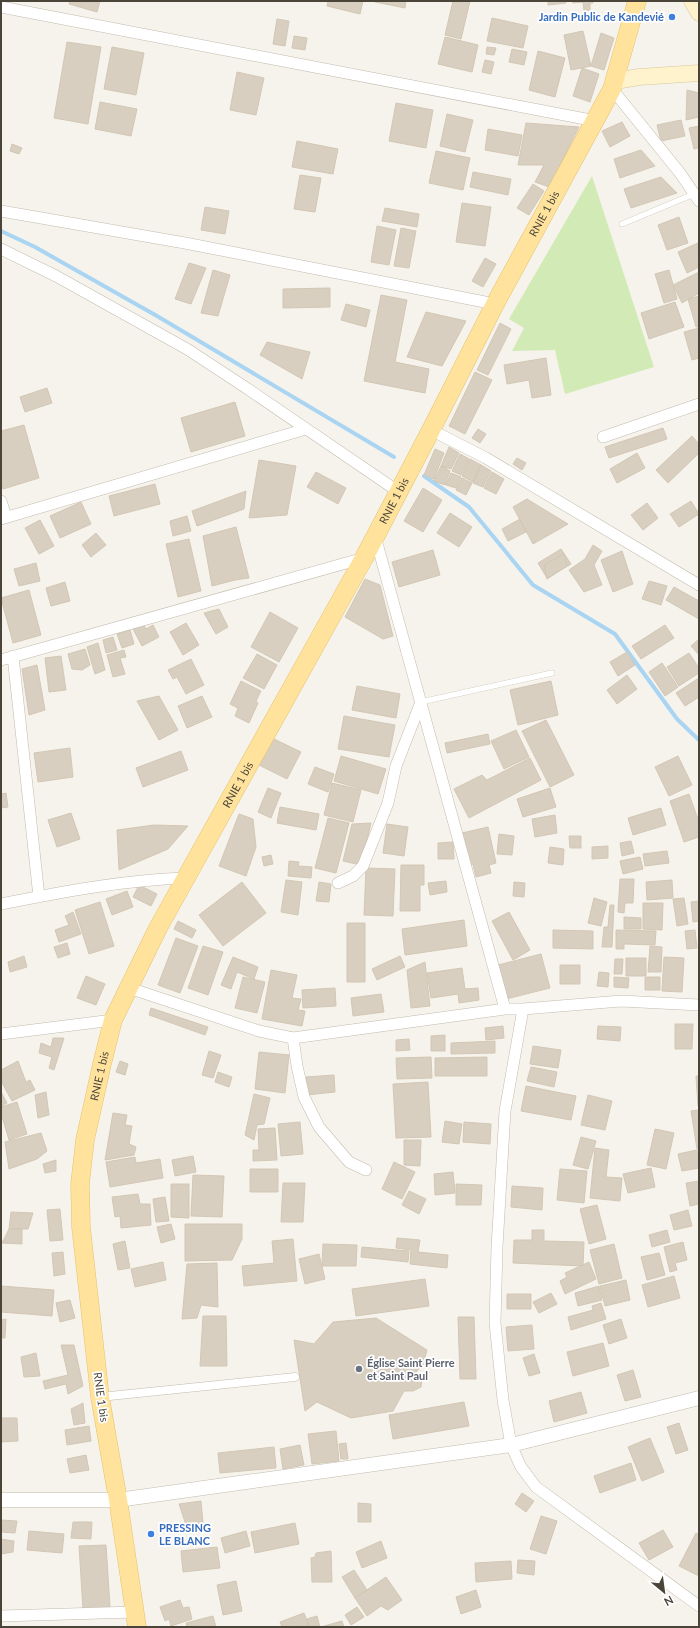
<svg xmlns="http://www.w3.org/2000/svg" width="700" height="1628" font-family="Lato,sans-serif">
  <style>
    .green { fill: #d2eab5 }
    .lines { fill: none; stroke-linecap: round; stroke-linejoin: round }
    .stream { stroke: #a9d4f2; stroke-width: 4 }
    .building { fill: #d8cfc1; stroke: #d3c7b4 }
    .service-casing { stroke: #c2bbae; stroke-width: 6 }
    .pedestrian-casing { stroke: #c2bbae; stroke-width: 9 }
    .minor-casing { stroke: #c2bbae; stroke-width: 12 }
    .tertiary-casing { stroke: #c2bbae; stroke-width: 15 }
    .secondary-casing { stroke: #d6c79b; stroke-width: 17 }
    .primary-casing { stroke: #e6c16a; stroke-width: 19 }
    .service { stroke: #fff; stroke-width: 5.5 }
    .pedestrian { stroke: #fff; stroke-width: 8 }
    .minor { stroke: #fff; stroke-width: 11 }
    .tertiary { stroke: #fff; stroke-width: 14 }
    .secondary { stroke: #fff3cd; stroke-width: 16 }
    .primary { stroke: #ffe39c; stroke-width: 18 }
    .shop-dot { fill: #3f7fe0; stroke: #fff; stroke-width: 1.5 }
    .worship-dot { fill: #6b7280; stroke: #fff; stroke-width: 1.5 }
    .labels { text-anchor: middle; stroke-width: 3.5; stroke-linejoin: round; paint-order: stroke }
    .shop-label { font-size: 11px; font-weight: bold; fill: #366cbe; stroke: #fff; text-anchor: end }
    .street-label { font-size: 11px; fill: #4b4439; stroke: #fff }
    .worship-label { font-size: 11px; font-weight: bold; fill: #5b616d; stroke: #fff; text-anchor: start }
  </style>
  <rect width="100%" height="100%" fill="#f6f3ec"/>
  <path class="green" d="M592,176L654,367L565,394L555,350L512,351L524,328L509,319Z"/>
  <g class="lines">
    <path class="stream" d="M1,231L35,247L157,316L394,457
      M424,476L469,507L533,585L615,634L677,719L699,740"/>
  </g>
  <path class="building" d="M70,1H100L97,12L69,4Z
    M328,1H363L360,14L327,6Z
    M375,1H406L405,8L375,2Z
    M453,1H470L461,39L445,35Z
    M548,1H566V3L548,5Z
    M572,1H593V3H590V10L584,11L583,2L573,3Z
    M492,18L528,26L523,48L487,41Z
    M277,19L289,21L285,46L273,44Z
    M583,31L591,66L571,70L564,35Z
    M601,33L614,38L604,70L591,66Z
    M294,36L307,38L305,50L292,48Z
    M445,37L478,45L472,72L438,64Z
    M67,42L101,47L88,124L54,118Z
    M112,47L144,53L136,95L104,89Z
    M487,47L496,48L494,55L486,54Z
    M512,49L527,52L524,65L509,62Z
    M538,51L565,58L555,97L529,90Z
    M485,60L494,62L491,74L482,72Z
    M582,68L599,74L590,102L573,96Z
    M237,72L264,78L256,115L230,110Z
    M687,90L699,93V117L686,120Z
    M100,102L137,109L131,136L95,129Z
    M396,103L433,110L426,148L389,141Z
    M447,114L473,120L465,152L440,146Z
    M681,120L685,136L661,141L657,125Z
    M622,122L630,136L610,147L602,131Z
    M526,123L579,127L549,187L535,182L544,165H518Z
    M699,126V148L694,149L689,128Z
    M488,129L522,135L518,156L485,150Z
    M297,141L338,149L333,174L292,167Z
    M12,144L22,148L19,154L10,151Z
    M641,150L655,166L620,178L614,159Z
    M436,151L470,158L463,190L429,183Z
    M473,172L511,179L508,195L470,187Z
    M300,175L321,178L315,212L294,209Z
    M661,177L677,193L631,208L624,189Z
    M533,184L544,191L529,215L517,208Z
    M462,203L491,207L485,246L456,242Z
    M205,207L229,211L225,234L201,230Z
    M385,208L419,214L417,227L382,221Z
    M679,217L688,243L667,250L658,225Z
    M377,226L396,230L389,265L371,262Z
    M401,228L416,231L409,268L394,266Z
    M698,243L699,267L687,273L678,252Z
    M485,258L496,264L483,287L472,281Z
    M189,263L206,268L191,304L175,299Z
    M213,270L230,275L218,316L201,313Z
    M669,270L677,299L664,303L655,274Z
    M699,272V293L682,303L673,285Z
    M330,288V307L283,308V289Z
    M381,295L407,300L395,362L429,369L425,393L364,381Z
    M699,296V327H696L688,299Z
    M675,302L684,327L649,339L641,313Z
    M346,304L370,310L366,327L341,320Z
    M426,312L466,321L442,366L407,357Z
    M500,323L511,329L488,375L477,370Z
    M699,328V358L692,360L684,332Z
    M267,342L310,352L302,379L260,355Z
    M546,358L551,395L532,398L529,380L507,384L504,365Z
    M475,372L492,380L465,434L449,426Z
    M47,388L52,403L25,412L20,397Z
    M235,402L245,436L191,452L181,418Z
    M24,425L39,478L3,489L1,481V431Z
    M663,428L667,439L609,458L605,447Z
    M478,429L486,434L480,443L472,438Z
    M692,436L699,444V453L668,483L656,470Z
    M449,447L459,453L451,469L441,466Z
    M435,449L444,453L434,479L424,475Z
    M637,453L645,468L617,483L610,469Z
    M460,454L469,459L461,475L452,471Z
    M517,458L526,463L522,470L513,464Z
    M470,459L481,465L473,482L462,476Z
    M259,460L296,466L287,515L249,518Z
    M481,465L491,471L483,487L473,483Z
    M441,466L450,471L445,485L434,481Z
    M316,472L346,488L338,504L307,487Z
    M492,472L504,479L496,494L484,488Z
    M451,473L461,477L456,488L446,485Z
    M462,478L472,483L466,495L456,490Z
    M155,484L160,504L114,516L109,496Z
    M423,488L442,500L423,532L404,521Z
    M246,491L244,509L197,526L192,511Z
    M527,499L568,524L533,544L513,507Z
    M691,501L699,514L679,527L670,514Z
    M81,502L91,524L60,538L50,516Z
    M647,503L658,518L643,530L631,515Z
    M450,513L472,527L459,547L437,533Z
    M187,516L191,531L173,536L170,521Z
    M520,519L526,532L508,541L502,529Z
    M40,520L54,546L39,554L25,528Z
    M236,527L249,578L235,580L212,586L203,536Z
    M96,533L106,545L91,557L82,545Z
    M189,539L201,591L178,597L166,544Z
    M593,545L602,551L594,565L602,585L584,592L569,570L585,559Z
    M561,549L571,564L547,578L538,563Z
    M433,550L440,575L399,587L392,562Z
    M622,551L633,584L613,592L601,560Z
    M564,554L567,566L547,579L544,565Z
    M36,563L40,581L19,586L14,569Z
    M365,579L380,585L393,636L383,639L345,617Z
    M649,581L667,586L661,605L642,599Z
    M65,582L70,601L51,606L46,588Z
    M674,587L699,601V619L666,600Z
    M29,590L41,635L13,643L1,598Z
    M219,609L228,627L216,634L204,613Z
    M270,612L298,628L279,662L251,647Z
    M186,623L199,645L183,655L170,632Z
    M143,624L146,629L153,625L159,637L142,646L133,629Z
    M665,625L674,638L641,659L632,646Z
    M130,630L134,644L122,648L117,634Z
    M113,637L117,650L106,653L103,640Z
    M699,639V655L691,646Z
    M98,643L105,670L95,674L87,647Z
    M85,649L90,665L82,670L72,669L68,654Z
    M124,650L126,657L120,658L125,674L113,677L107,655Z
    M627,652L635,665L618,676L610,662Z
    M689,653L699,668V673L679,686L667,667Z
    M257,654L277,665L264,689L243,678Z
    M61,656L66,690L49,692L45,658Z
    M191,659L204,685L186,694L177,677L173,679L168,670Z
    M662,663L678,687L665,696L649,672Z
    M37,665L45,710L29,715L22,669Z
    M627,675L637,689L617,704L607,690Z
    M699,678V697L685,706L676,693Z
    M241,681L261,691L256,701L258,703L249,723L235,716L238,708L230,704Z
    M551,681L558,715L518,725L510,690Z
    M357,686L400,694L396,718L352,710Z
    M159,696L178,730L159,740L137,701Z
    M202,696L212,717L187,728L178,706Z
    M344,716L395,725L389,757L338,749Z
    M546,720L574,775L550,787L522,731Z
    M516,730L529,757L504,769L491,741Z
    M488,734L490,744L447,753L445,743Z
    M272,738L301,752L287,779L259,765Z
    M70,748L73,777L38,782L34,753Z
    M181,751L188,770L143,787L136,768Z
    M341,756L386,769L378,794L334,781Z
    M678,756L692,785L669,796L655,767Z
    M530,758L541,780L469,818L454,789L482,775L487,780Z
    M315,767L334,774L328,792L308,784Z
    M332,783L361,790L353,822L324,815Z
    M268,788L281,793L271,818L258,812Z
    M550,788L556,807L523,817L517,799Z
    M6,793L8,807L1,808V794Z
    M689,794L699,822V837L684,842L670,801Z
    M280,807L319,814L316,830L277,823Z
    M661,808L666,825L633,835L628,818Z
    M71,813L80,839L57,847L48,820Z
    M239,814L253,819L256,847L246,876L219,866Z
    M555,815L557,833L535,837L532,819Z
    M328,818L349,823L336,873L315,868Z
    M371,823L361,865L343,861L352,824Z
    M387,824L408,827L404,856L383,853Z
    M154,825L188,826L168,849L119,870L117,830Z
    M488,827L496,863L489,865L491,873L476,877L473,864L470,865L462,833Z
    M499,834L514,836L512,855L497,854Z
    M569,836H581V848H570Z
    M631,841L634,853L622,856L620,843Z
    M453,842L454,859H438V843Z
    M608,846V858L592,859V847Z
    M550,847L564,849L563,865L548,863Z
    M667,851L669,863L645,866L643,854Z
    M271,855L273,864L264,866L262,857Z
    M640,857L643,869L623,874L620,861Z
    M289,861L299,862L298,866L312,867L311,878L288,876Z
    M401,865H424V885H420V911H400Z
    M366,868L395,869L393,916L364,915Z
    M620,879H634L633,903H625L624,913L618,912Z
    M286,880L302,882L298,915L281,912Z
    M672,880L673,898L647,900L646,882Z
    M446,881L447,892L430,895L428,883Z
    M242,882L266,913L223,946L199,915Z
    M319,882L331,884L329,902L316,901Z
    M514,882L525,883L524,897L513,896Z
    M139,885L157,894L151,906L133,897Z
    M127,891L133,907L112,915L106,899Z
    M594,898L607,902L601,926L588,923Z
    M684,898L688,924L677,926L673,899Z
    M699,901V921L693,922L691,902Z
    M100,902L114,946L89,954L75,910Z
    M643,903H663L662,930L643,929Z
    M610,905H614L612,947H602L604,927H608Z
    M73,912L81,934L59,942L55,930L69,925L65,916Z
    M509,912L530,950L513,960L492,921Z
    M624,917L641,918V929H624Z
    M464,920L467,946L405,955L402,929Z
    M178,921L196,930L192,938L174,929Z
    M347,923H365V982H347Z
    M553,930L593,931V949L553,948Z
    M616,930L656,931L655,945L624,944V949H616Z
    M695,930L697,948L687,949L685,931Z
    M176,938L198,946L180,993L158,985Z
    M67,943L70,954L58,958L54,947Z
    M203,946L223,952L208,995L188,988Z
    M650,946L662,947L661,972H648Z
    M541,954L550,988L506,999L498,965Z
    M24,956L27,967L10,972L8,962Z
    M400,956L405,967L377,980L372,969Z
    M233,957L258,967L254,979L237,972L231,989L221,985Z
    M664,957L684,958L682,992L662,991Z
    M626,958H646V976H626Z
    M615,959H623L622,974H614Z
    M425,962L430,1006L411,1008L407,970Z
    M560,965H580V984H560Z
    M462,968L465,989L478,988L479,1000L459,1003L458,994L431,998L427,973Z
    M271,970L297,975L292,998L301,999L298,1010L305,1011L302,1026L262,1019Z
    M599,972L609,973L608,987L597,986Z
    M86,976L105,984L96,1005L77,998Z
    M243,977L265,982L257,1013L235,1008Z
    M614,977L629,978L628,988L614,987Z
    M645,977H660V990H645Z
    M335,988L336,1006L303,1008L302,990Z
    M381,994L384,1012L353,1016L351,998Z
    M151,1008L208,1027L205,1035L149,1015Z
    M675,1024H693L692,1049H675Z
    M503,1026L504,1038L486,1040L485,1028Z
    M598,1026L621,1027L620,1041L597,1039Z
    M445,1035V1051H431V1036Z
    M53,1038H64L54,1070L49,1068L52,1057L39,1053L41,1043L51,1047Z
    M409,1039L410,1050L396,1051V1040Z
    M495,1041V1053L451,1054V1043Z
    M533,1046L561,1050L558,1068L530,1064Z
    M209,1051L221,1055L213,1078L202,1075Z
    M259,1052L289,1055L285,1093L255,1089Z
    M431,1057L432,1078L397,1079L396,1058Z
    M487,1057V1076H435V1058Z
    M18,1061L26,1082L30,1080L35,1090L12,1101L1,1081V1070Z
    M120,1061L128,1064L125,1075L116,1072Z
    M531,1067L557,1072L554,1087L527,1081Z
    M218,1072L232,1077L229,1087L215,1082Z
    M334,1075L335,1092L307,1095L306,1077Z
    M696,1076H699V1106H698Z
    M428,1082L431,1137L396,1138L393,1084Z
    M526,1086L576,1096L571,1120L521,1111Z
    M1,1092L7,1103L1,1106Z
    M46,1092L49,1115L38,1118L35,1095Z
    M254,1094L270,1098L264,1124L257,1125L254,1140L245,1135Z
    M588,1095L612,1101L605,1130L581,1125Z
    M17,1102L27,1134L9,1140L1,1113V1107Z
    M699,1110V1149H697L691,1111Z
    M113,1113L127,1115L125,1125L132,1126L129,1144L136,1147L134,1155L105,1160Z
    M445,1121L462,1124L459,1144L442,1142Z
    M300,1122L303,1154L281,1156L278,1124Z
    M464,1122L491,1124L490,1144L463,1142Z
    M275,1128L277,1160L253,1161V1150H259L258,1129Z
    M655,1129L674,1133L666,1169L647,1165Z
    M41,1133L47,1151L37,1159L9,1169L5,1142Z
    M581,1137L596,1141L588,1169L573,1165Z
    M404,1140H421L420,1166L404,1165Z
    M595,1148L609,1150L606,1177L622,1178L620,1201L590,1198Z
    M697,1150L699,1168L682,1171L678,1154Z
    M193,1156L196,1172L175,1176L172,1160Z
    M135,1157L136,1163L160,1159L163,1178L110,1187L106,1162Z
    M56,1160V1171L45,1173L43,1164Z
    M394,1162L415,1172L402,1199L382,1189Z
    M651,1168L655,1187L628,1193L623,1174Z
    M250,1169H278V1192H250Z
    M560,1169L587,1171L584,1203L557,1200Z
    M453,1172L455,1193L435,1195L434,1174Z
    M193,1175L224,1176L222,1217L191,1216Z
    M699,1181V1204L690,1206L686,1183Z
    M283,1183H305L303,1222H281Z
    M171,1184H189V1218L171,1217Z
    M456,1184L482,1185L481,1205H456Z
    M512,1186L543,1188L542,1210L511,1207Z
    M409,1191L426,1199L419,1214L402,1205Z
    M138,1194L140,1204H150L151,1225L121,1228L120,1216L115,1217L112,1197Z
    M165,1197L169,1221L156,1222L153,1199Z
    M597,1205L606,1239L589,1244L580,1209Z
    M60,1209L63,1240L50,1241L47,1210Z
    M688,1210L692,1226L674,1230L670,1215Z
    M11,1212L33,1213L28,1229H9Z
    M171,1224L175,1239L161,1243L157,1227Z
    M185,1224H242V1239L232,1260L185,1261Z
    M9,1229H22V1244L2,1243Z
    M532,1230H544V1241L584,1242L583,1266L513,1263L514,1240H532Z
    M667,1230L670,1242L652,1247L649,1235Z
    M397,1238L420,1240L418,1252L448,1255L447,1268L410,1264L411,1250L396,1248Z
    M293,1239L297,1281L244,1286L242,1266L274,1263L272,1241Z
    M125,1241L130,1268L118,1270L113,1244Z
    M683,1242L687,1260L675,1263L677,1270L670,1272L664,1247Z
    M323,1244L357,1245L356,1266H322Z
    M614,1244L622,1278L599,1284L590,1250Z
    M362,1247L409,1251L408,1262L361,1257Z
    M63,1252L65,1274L54,1276L52,1253Z
    M659,1253L665,1275L647,1280L641,1257Z
    M319,1254L325,1279L305,1284L299,1259Z
    M163,1262L166,1280L135,1287L131,1269Z
    M589,1262L596,1279L565,1294L560,1281L567,1277L565,1273Z
    M217,1263L218,1307L201,1305L197,1318L182,1319L187,1264Z
    M674,1276L680,1298L648,1307L642,1285Z
    M425,1279L429,1306L356,1316L352,1289Z
    M626,1280L630,1300L605,1306L600,1286Z
    M1,1286L54,1290L52,1316L1,1312Z
    M599,1286L602,1300L578,1306L575,1293Z
    M551,1293L557,1304L539,1313L533,1302Z
    M507,1294H531V1309H507Z
    M70,1300L75,1318L60,1322L56,1303Z
    M601,1303L606,1319L571,1330L568,1317L593,1310L592,1306Z
    M203,1316H226L227,1366H200Z
    M458,1317H474L476,1379H460Z
    M376,1318L427,1350L423,1365L415,1373L422,1380L421,1387L413,1391H404L393,1411L351,1418L317,1402L305,1411L294,1340L314,1344L333,1322Z
    M6,1319L5,1338H1V1320Z
    M621,1319L627,1338L609,1344L603,1325Z
    M532,1325L534,1349L508,1351L506,1327Z
    M603,1343L609,1366L573,1376L567,1352Z
    M61,1345H74L83,1386L68,1394L66,1384L45,1389L43,1381L68,1375Z
    M36,1353L40,1376L24,1377L21,1357Z
    M534,1354L540,1373L529,1376L523,1358Z
    M633,1370L641,1397L625,1401L617,1375Z
    M581,1392L587,1413L554,1422L549,1401Z
    M464,1402L469,1426L393,1439L389,1415Z
    M83,1403L85,1423L74,1425L71,1409Z
    M1,1418H17L18,1441L1,1442Z
    M679,1423L688,1450L676,1454L667,1427Z
    M89,1426L91,1441L67,1445L65,1430Z
    M336,1431L339,1461L312,1464L308,1434Z
    M650,1438L664,1472L642,1481L628,1447Z
    M346,1443L348,1459H341L339,1444Z
    M300,1445L304,1465L283,1469L280,1449Z
    M274,1447L276,1468L220,1473L218,1453Z
    M86,1455L89,1470L70,1473L67,1459Z
    M631,1463L636,1480L600,1493L594,1476Z
    M522,1493L534,1501L526,1512L515,1504Z
    M201,1501L203,1523L186,1525L179,1504Z
    M358,1503L371,1504V1522H358Z
    M541,1516L557,1521L546,1554L530,1549Z
    M1,1520L17,1521L15,1533L1,1532Z
    M73,1522H92L91,1539L71,1538Z
    M295,1523L299,1544L255,1553L251,1532Z
    M663,1530L673,1547L649,1560L639,1543Z
    M29,1531L64,1534L62,1553L27,1550Z
    M246,1531L250,1546L225,1553L221,1538Z
    M696,1533L699,1535V1576L679,1566Z
    M1,1539L14,1541L13,1552L1,1554Z
    M381,1541L387,1558L362,1568L356,1552Z
    M106,1545L110,1607L83,1609L79,1546Z
    M217,1547L220,1568L183,1572L181,1551Z
    M331,1551L332,1582H312L311,1558L315,1557L316,1553Z
    M518,1560L535,1561L534,1575L517,1573Z
    M511,1561L512,1579L476,1582L475,1563Z
    M354,1570L367,1590L355,1598L342,1577Z
    M386,1577L402,1600L388,1610L381,1606L367,1616L355,1598Z
    M236,1581L242,1611L223,1615L217,1585Z
    M476,1590L481,1607L461,1614L456,1597Z
    M180,1600L183,1608L189,1607L192,1619L171,1626L169,1619L165,1621L160,1607Z
    M357,1607L364,1617L351,1625L345,1615Z
    M304,1613L309,1626L282,1627L280,1622Z
    M213,1616L216,1627H187L186,1623Z
    M317,1616L320,1627H307L309,1626L307,1619Z
    M342,1621L344,1627H321Z"/>
  <g class="lines">
    <g class="service-casing">
      <path id="service" d="M622,224L694,194
        M421,702L552,673"/>
    </g>
    <g class="pedestrian-casing">
      <path id="pedestrian" d="M100,1397L295,1377"/>
    </g>
    <g class="minor-casing">
      <path id="minor" d="M1,7L596,121
        M612,89L680,173L699,201
        M1,211L185,243L495,304
        M1,249L56,276L187,349L245,387L399,492
        M431,430L486,458L699,585
        M603,437L699,404
        M1,501L6,517
        M1,519L306,429
        M375,536L505,1009
        M13,656L39,897
        M1,660L364,558
        M338,883L353,876L363,866L388,803L396,766L421,702
        M1,904C62,892 123,880 186,878
        M129,988L259,1031L293,1038L505,1009H523L621,1001L699,1005
        M523,1009L505,1111L497,1247L495,1323L503,1400L511,1445L521,1467L536,1487L699,1606
        M1,1034L113,1020
        M293,1038L297,1066L304,1097L319,1127L349,1162L366,1170
        M1,1616L135,1612"/>
    </g>
    <g class="tertiary-casing">
      <path id="tertiary" d="M1,1500H118L511,1445L699,1398"/>
    </g>
    <g class="secondary-casing">
      <path id="secondary" d="M692,1L699,13
        M615,81L639,77L699,73"/>
    </g>
    <g class="primary-casing">
      <g id="primary">
        <path id="s1" d="M137,1627L118,1500L100,1397L81,1227L80,1184L85,1140L102,1064L113,1020L158,928L364,558L431,430L495,304L612,89L637,1"/>
      </g>
    </g>
    <use href="#service" class="service"/>
    <use href="#pedestrian" class="pedestrian"/>
    <use href="#minor" class="minor"/>
    <use href="#tertiary" class="tertiary"/>
    <use href="#secondary" class="secondary"/>
    <use href="#primary" class="primary"/>
  </g>
  <g class="shop-dot">
    <circle cx="672" cy="17" r="4"/>
    <circle cx="151" cy="1534" r="4"/>
  </g>
  <circle class="worship-dot" cx="359" cy="1369" r="4"/>
  <g class="labels">
    <g class="shop-label">
      <text x="664" y="21">Jardin Public de Kandevié</text>
      <text x="159" y="1532" text-anchor="start">PRESSING<tspan x="159" dy="13">LE BLANC</tspan></text>
    </g>
    <g class="street-label">
      <text dy="4" stroke="none"><textPath href="#s1" startOffset="1529">RNIE 1 bis</textPath></text>
      <text dy="4" stroke="none"><textPath href="#s1" startOffset="1205">RNIE 1 bis</textPath></text>
      <text dy="4" stroke="none"><textPath href="#s1" startOffset="881">RNIE 1 bis</textPath></text>
      <text dy="4" stroke="none"><textPath href="#s1" startOffset="557">RNIE 1 bis</textPath></text>
      <text transform="translate(101 1397) rotate(82)" y="4">RNIE 1 bis</text>
    </g>
    <g class="worship-label">
      <text x="367" y="1367">Église Saint Pierre<tspan x="367" dy="13">et Saint Paul</tspan></text>
    </g>
  </g>
  <rect width="700" height="1628" fill="none" stroke="#4b4439" stroke-width="4"/>
  <g transform="translate(664 1592) rotate(151)" stroke="#ffffff" stroke-width="3" paint-order="stroke">
  <path d="M0-3L7 15L0 10L-7 15Z" fill="#4b4439"/>
  <text y="-6" font-size="11" font-weight="bold" text-anchor="middle" fill="#4b4439">N</text>
  </g>
</svg>
